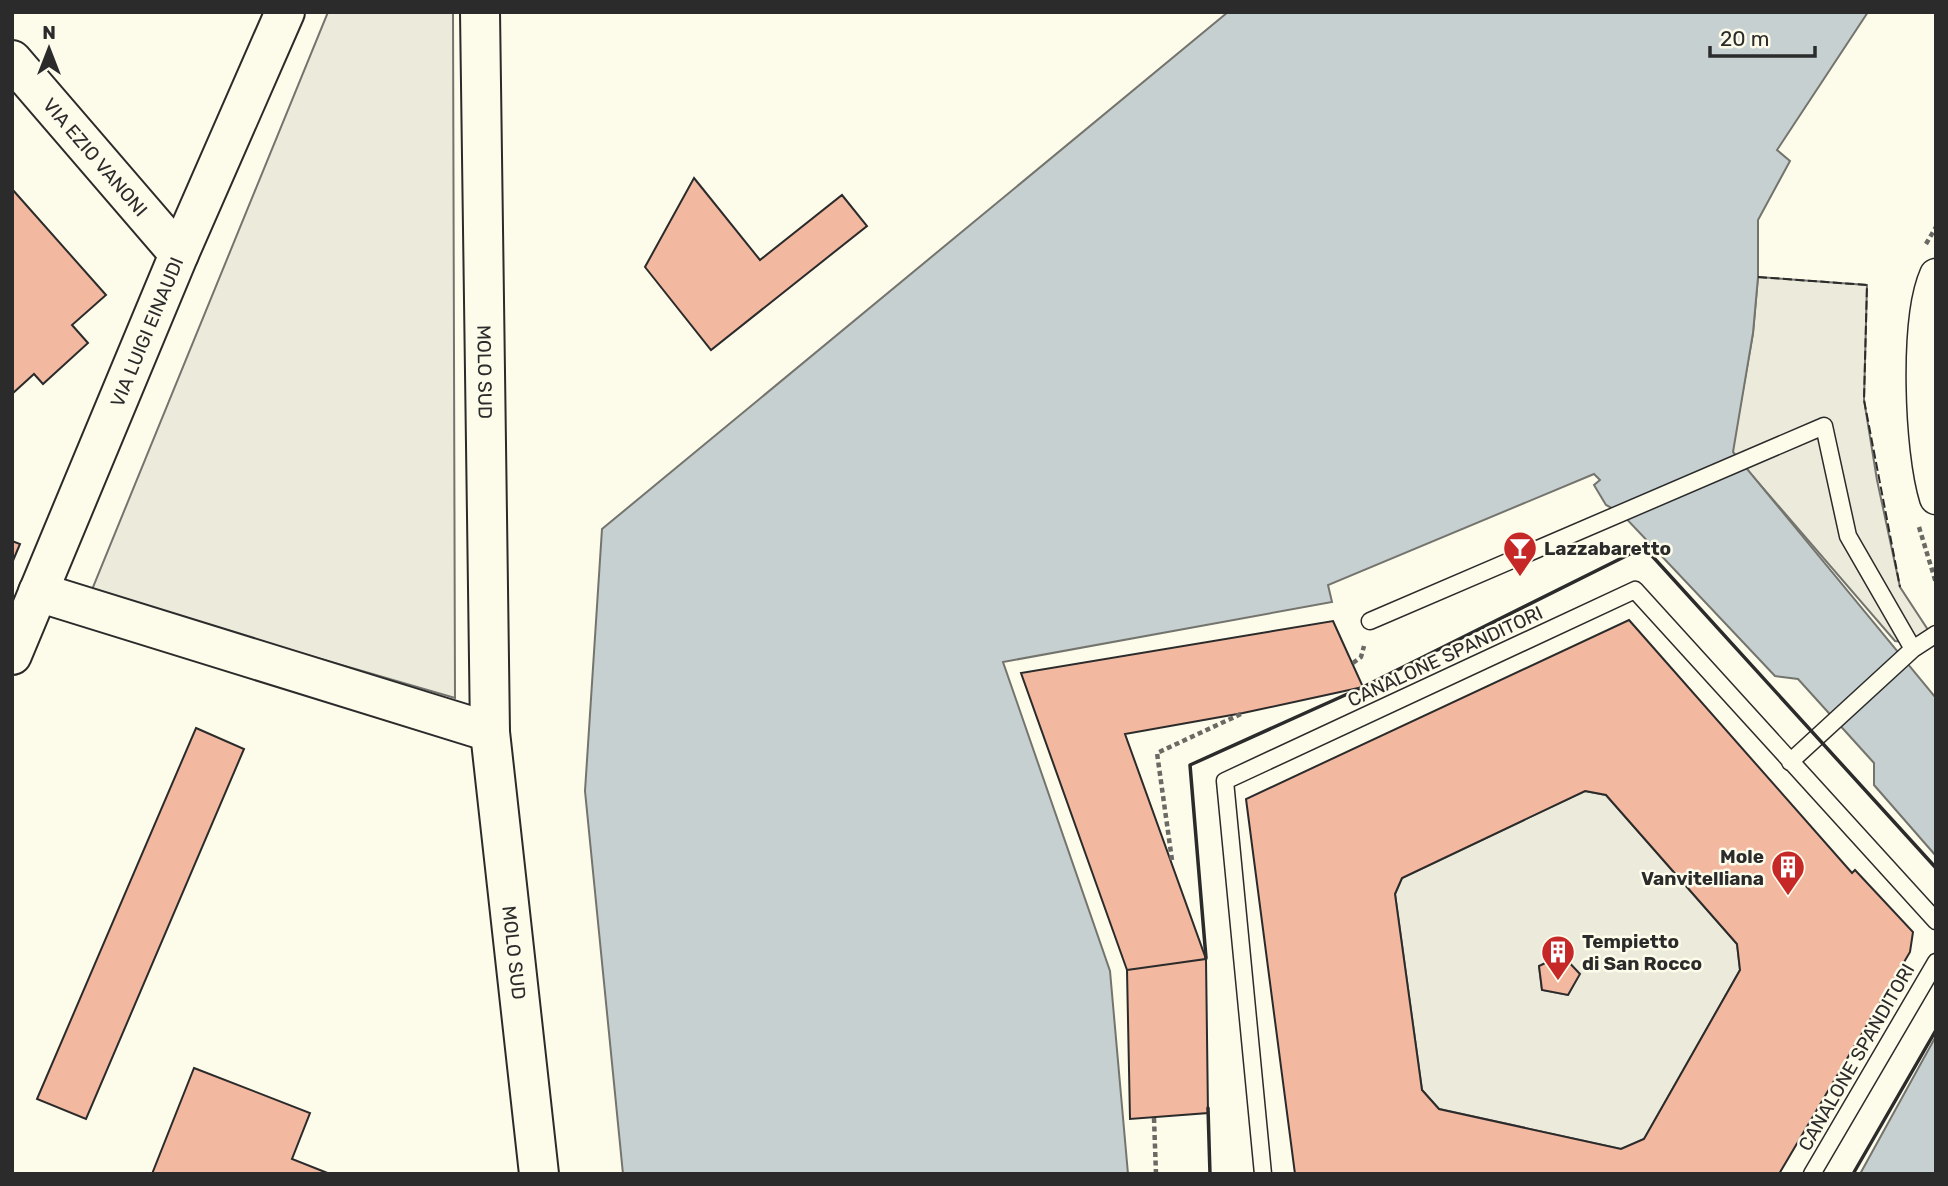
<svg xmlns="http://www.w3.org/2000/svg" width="1948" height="1186" font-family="Rubik,sans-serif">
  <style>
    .parking { fill: #eceadb; stroke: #74746e; stroke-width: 2; fill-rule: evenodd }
    .water { fill: #c7d0d0; stroke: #74746e; stroke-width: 2 }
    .building { fill: #f2b8a0; stroke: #2b2b2b; stroke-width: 2; fill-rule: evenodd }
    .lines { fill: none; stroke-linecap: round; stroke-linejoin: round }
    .service-casing { stroke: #2b2b2b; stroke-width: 19 }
    .minor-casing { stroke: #2b2b2b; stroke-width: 35 }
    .tertiary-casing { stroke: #2b2b2b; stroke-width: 42 }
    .path { stroke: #6a6964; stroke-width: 4.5; stroke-dasharray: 5 3.5; stroke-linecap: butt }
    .service { stroke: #fdfbea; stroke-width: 16 }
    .minor { stroke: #fdfbea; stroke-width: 32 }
    .tertiary { stroke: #fdfbea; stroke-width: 38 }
    .fence { stroke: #2b2b2b; stroke-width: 2; stroke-dasharray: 9 3.5; stroke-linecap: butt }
    .wall { stroke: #2b2b2b; stroke-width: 3.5 }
    .labels { text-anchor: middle; stroke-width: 5; stroke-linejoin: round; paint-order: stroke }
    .street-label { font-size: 19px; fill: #2b2b2b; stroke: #fdfbea }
    .poi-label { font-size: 19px; font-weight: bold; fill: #2b2b2b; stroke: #fdfbea; text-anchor: start }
  </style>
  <rect width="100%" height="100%" fill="#fdfbea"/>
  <path class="parking" d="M328,12H453L455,698L91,592Z
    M1758,277L1867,285L1864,400L1877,480L1900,587L1932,636L1911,643L1895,641L1732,452L1753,333Z
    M1585,791L1606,795L1737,944L1740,970L1644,1139L1621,1149L1439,1109L1422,1090L1395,894L1402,878ZM1562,955L1579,974L1568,995L1542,990L1539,966Z"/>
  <path class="water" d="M1228,12H1868L1777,150L1790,161L1758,220V277L1753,333L1733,452L1936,698V856L1874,785V763L1798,679L1775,676L1621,513L1606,505L1594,485L1600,480L1594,474L1328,585L1332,602L1003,662L1110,971L1128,1174H623L585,791L602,529Z
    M1936,1036V1174H1860Z"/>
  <path class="building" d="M694,178L760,260L842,195L867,226L711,350L645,267Z
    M12,189L106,295L72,325L88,343L43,384L34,374L12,394Z
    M12,541L20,544L12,563Z
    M1629,620L1852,873L1855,870L1913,932L1910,952L1779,1174H1295L1246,799ZM1585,791L1606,795L1737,944L1740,970L1644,1139L1621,1149L1439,1109L1422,1090L1395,894L1402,878Z
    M1333,621L1363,687L1243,713L1125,734L1206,959L1127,970L1021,673Z
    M196,728L244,749L86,1119L37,1099Z
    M1562,955L1580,974L1568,995L1542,990L1539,966Z
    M1206,959L1208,1113L1130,1119L1127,970Z
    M194,1068L310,1113L292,1159L330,1174H152Z"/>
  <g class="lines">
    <g class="service-casing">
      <path id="service" d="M1370,621L1824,426L1848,536L1913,649
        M1790,762L1913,649L1936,634
        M1263,1174L1225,781L1635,590L1936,921
        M1812,1174L1936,962"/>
    </g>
    <g class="minor-casing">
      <path id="minor" d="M1936,275C1916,320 1921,450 1936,498"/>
    </g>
    <g class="tertiary-casing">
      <g id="tertiary">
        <path id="s1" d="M480,12L490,732L539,1174"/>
        <path id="s2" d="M12,60L179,254"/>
        <path d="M38,592L490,732"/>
        <path id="s3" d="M12,655L179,254L285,12"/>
      </g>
    </g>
    <path class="path" d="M1926,244L1936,227
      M1919,527L1936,583
      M1353,663L1361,657L1364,646
      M1172,860L1157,753L1243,713
      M1154,1118L1156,1174"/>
    <use href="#service" class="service"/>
    <use href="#minor" class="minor"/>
    <use href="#tertiary" class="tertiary"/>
    <path class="fence" d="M1758,277L1867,285L1864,400L1900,587"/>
    <path class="wall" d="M1206,958L1190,765L1363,687L1644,547L1936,868
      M1208,1108L1210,1174
      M1853,1174L1936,1030"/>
  </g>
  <defs>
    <g id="bar-pin" transform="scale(1.75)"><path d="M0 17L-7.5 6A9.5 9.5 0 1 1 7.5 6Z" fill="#c62828" stroke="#fdfbea"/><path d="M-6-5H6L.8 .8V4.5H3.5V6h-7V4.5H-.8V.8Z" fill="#fff"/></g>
    <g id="building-pin" transform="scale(1.75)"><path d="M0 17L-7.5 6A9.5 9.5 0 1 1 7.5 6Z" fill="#c62828" stroke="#fdfbea"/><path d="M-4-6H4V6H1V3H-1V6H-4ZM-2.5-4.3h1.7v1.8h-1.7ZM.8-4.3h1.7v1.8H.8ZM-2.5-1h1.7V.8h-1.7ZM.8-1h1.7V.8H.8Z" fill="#fff"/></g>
  </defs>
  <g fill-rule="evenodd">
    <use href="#bar-pin" x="1520" y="548"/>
    <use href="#building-pin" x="1788" y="867"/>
    <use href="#building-pin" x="1558" y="952"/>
  </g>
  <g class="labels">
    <g class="street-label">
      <text dy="7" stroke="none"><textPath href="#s2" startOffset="128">VIA EZIO VANONI</textPath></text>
      <text dy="7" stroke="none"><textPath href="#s3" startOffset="350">VIA LUIGI EINAUDI</textPath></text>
      <text dy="7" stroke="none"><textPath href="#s1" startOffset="360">MOLO SUD</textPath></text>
      <text transform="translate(1445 656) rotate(-25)" y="7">CANALONE SPANDITORI</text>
      <text dy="7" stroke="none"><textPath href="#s1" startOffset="942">MOLO SUD</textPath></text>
      <text transform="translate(1856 1057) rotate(-60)" y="7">CANALONE SPANDITORI</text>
    </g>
    <g class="poi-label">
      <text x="1544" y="555">Lazzabaretto</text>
      <text x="1764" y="863" text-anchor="end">Mole<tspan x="1764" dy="22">Vanvitelliana</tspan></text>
      <text x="1582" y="948">Tempietto<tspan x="1582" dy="22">di San Rocco</tspan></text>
    </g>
  </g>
  <rect width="1948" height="1186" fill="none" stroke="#2b2b2b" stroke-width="28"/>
  <g transform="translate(49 49)" stroke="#fdfbea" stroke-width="5" paint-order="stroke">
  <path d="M0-5L12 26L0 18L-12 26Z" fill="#2b2b2b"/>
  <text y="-10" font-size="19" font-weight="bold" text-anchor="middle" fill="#2b2b2b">N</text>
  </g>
  <path d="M1710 46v10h105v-10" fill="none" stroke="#2b2b2b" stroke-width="3.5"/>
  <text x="1720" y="46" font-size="21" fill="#2b2b2b" stroke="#fdfbea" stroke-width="5" paint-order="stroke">20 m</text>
</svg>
